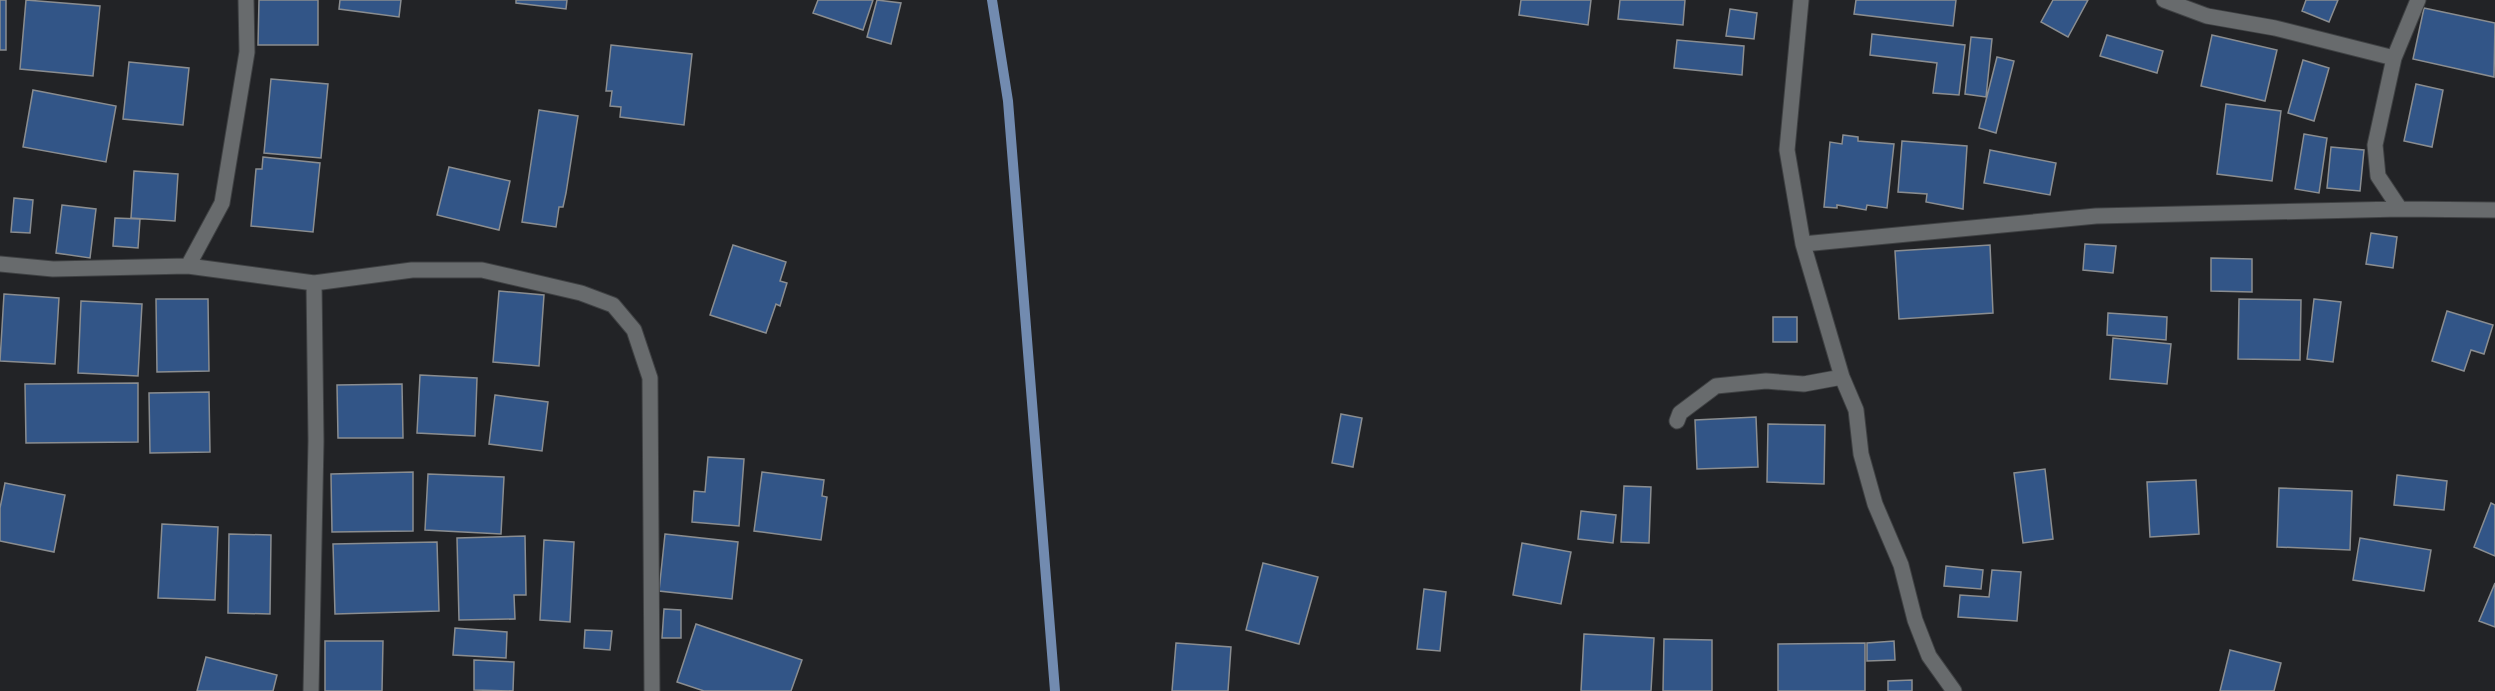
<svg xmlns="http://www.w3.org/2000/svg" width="2495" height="691" font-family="Mulish,sans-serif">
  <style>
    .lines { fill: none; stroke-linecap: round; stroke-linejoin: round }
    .stream { stroke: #728bb0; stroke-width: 10 }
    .building { fill: #325587; stroke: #8a8d90; stroke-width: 1.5 }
    .minor-casing { stroke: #3f4143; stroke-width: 17 }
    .minor { stroke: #686b6d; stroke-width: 15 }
  </style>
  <rect width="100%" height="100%" fill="#222326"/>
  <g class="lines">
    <path class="stream" d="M992,0L1008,101L1055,691"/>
  </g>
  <path class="building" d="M0,0H6V50H0Z
    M26,0L100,6L93,76L20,69Z
    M259,0H318V45H258Z
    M340,0H401L399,17L339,9Z
    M516,0H567L566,9L516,3Z
    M818,0H873L863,30L813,13Z
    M877,0L901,3L891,44L867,37Z
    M1521,0H1591L1588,25L1519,15Z
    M1620,0H1685L1683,25L1618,19Z
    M1856,0H1956L1953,26L1854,14Z
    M2053,0H2088L2068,37L2041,22Z
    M2306,0H2338L2329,22L2302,11Z
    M2424,8L2495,23L2494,77L2413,59Z
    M1730,9L1757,13L1754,39L1726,36Z
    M1872,34L1965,45L1959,95L1933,93L1937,63L1870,55Z
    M2107,35L2163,51L2157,73L2100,56Z
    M2212,35L2277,50L2265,101L2201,86Z
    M1971,37L1992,39L1986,97L1965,94Z
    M1677,40L1744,46L1742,75L1674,68Z
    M611,45L692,54L684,125L620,117L621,107L610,106L612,91H606Z
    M1997,57L2014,61L1996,133L1979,128Z
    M2303,60L2329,68L2314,121L2288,113Z
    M129,62L189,68L183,125L123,119Z
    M271,79L328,84L321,158L264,153Z
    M2416,84L2443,90L2432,147L2404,141Z
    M33,90L116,106L106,162L23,147Z
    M2226,104L2281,111L2272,181L2217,174Z
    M539,110L578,116L566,193L563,207H559L556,227L522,222Z
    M2304,134L2327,138L2319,193L2295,189Z
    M1843,135L1858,137V141L1894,144L1887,208L1867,205L1866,210L1837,205V208L1824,207L1830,142L1842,144Z
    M1902,141L1967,146L1963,209L1926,202L1927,194L1898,192Z
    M2331,147L2364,150L2360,191L2327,188Z
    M1990,150L2056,163L2050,195L1984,183Z
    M263,157L320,163L313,232L251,226L256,169H262Z
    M449,167L510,181L499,230L437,215Z
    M134,171L178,174L175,221L131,218Z
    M14,198L33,200L30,233L11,232Z
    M62,205L96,209L90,258L56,253Z
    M115,218L140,219L138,248L113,246Z
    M2371,233L2397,237L2393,268L2366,264Z
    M2085,244L2116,246L2113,273L2083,270Z
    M733,245L786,262L780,281L787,283L780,306L776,304L766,333L710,315Z
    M1990,245L1993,313L1899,319L1895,251Z
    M2211,258L2252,259V292L2211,291Z
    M499,291L544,295L539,366L493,362Z
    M4,294L59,298L55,364L0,361Z
    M156,299H208L209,371L157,372Z
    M2239,299L2301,300L2300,360L2238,359Z
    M2314,299L2341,302L2333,362L2307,359Z
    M81,301L142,304L138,376L78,373Z
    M2447,311L2493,325L2484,354L2471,350L2464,371L2432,361Z
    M2108,313L2167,317L2166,340L2107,335Z
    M1773,317H1797V342H1773Z
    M2113,338L2171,344L2167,384L2110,379Z
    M420,375L477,378L475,436L417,433Z
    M138,383V442L26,443L25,384Z
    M402,384L403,438H338L337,385Z
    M209,392L210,452L150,453L149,393Z
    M495,395L548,402L542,451L489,444Z
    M1341,414L1362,418L1353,467L1332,463Z
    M1756,417L1758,467L1697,469L1695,420Z
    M1768,424L1825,425L1824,484L1767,482Z
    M708,457L744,459L739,526L692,522L694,491L705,492Z
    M2045,469L2053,539L2023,543L2014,473Z
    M413,472V531L332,532L331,474Z
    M762,472L824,480L822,496L827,497L821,540L754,531Z
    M428,474L504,477L501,534L425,530Z
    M2397,475L2447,481L2444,510L2394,505Z
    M2196,480L2199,534L2150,537L2147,482Z
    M5,483L65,495L54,552L0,541V508Z
    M1624,486L1651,487L1649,543L1621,542Z
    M2279,488L2352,491L2350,550L2277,547Z
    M2491,503L2495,505V556L2474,547Z
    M1581,511L1616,515L1613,543L1578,539Z
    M162,524L218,527L215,600L158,598Z
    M229,534L271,535L270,614L228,613Z
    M665,534L738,542L732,599L659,591Z
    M525,536L526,595H514L515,619L459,620L457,538Z
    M2360,538L2431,550L2424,591L2353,580Z
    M544,540L574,542L570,622L540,620Z
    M437,542L439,611L335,614L333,544Z
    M1522,543L1571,552L1561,604L1513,595Z
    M1263,563L1318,577L1299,644L1246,630Z
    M1946,566L1983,570L1981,589L1944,586Z
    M1992,570L2021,572L2017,621L1958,617L1960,595L1989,597Z
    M2495,583V627L2479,621Z
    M1424,589L1446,592L1440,651L1417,649Z
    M664,609L681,610V638H662Z
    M696,624L802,660L791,691H704L677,682Z
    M455,628L507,632L506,658L453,655Z
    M585,630L612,631L610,650L584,648Z
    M1584,634L1654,638L1651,691H1581Z
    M1664,639L1712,640V691H1663Z
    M325,641H383L382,691H325Z
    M1894,641L1895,660L1867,661V643Z
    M1176,643L1231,647L1228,691H1172Z
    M1865,643V691H1778V644Z
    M2230,650L2281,663L2274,691H2220Z
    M206,657L277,675L273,691H197Z
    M474,660L514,662L513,691L474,690Z
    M1912,680V691H1888V681Z"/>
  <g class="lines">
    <g class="minor-casing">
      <path id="minor" d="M1801,0L1787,150L1803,244L1842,377L1856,410L1861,454L1875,504L1901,565L1915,620L1929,656L1954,691
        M2164,0L2207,16L2275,28L2394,58L2375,145L2378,176L2400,209
        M2394,58L2418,0
        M1803,244L2096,216L2400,209L2495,210
        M0,264L53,269L188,266L314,283L412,270H482L581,293L613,305L634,330L650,378L652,691
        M188,266L222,203L247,52L246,0
        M1677,421L1680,413L1716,386L1766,381L1804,384L1842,377
        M311,691L316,441L314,283"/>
    </g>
    <use href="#minor" class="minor"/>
  </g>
</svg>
